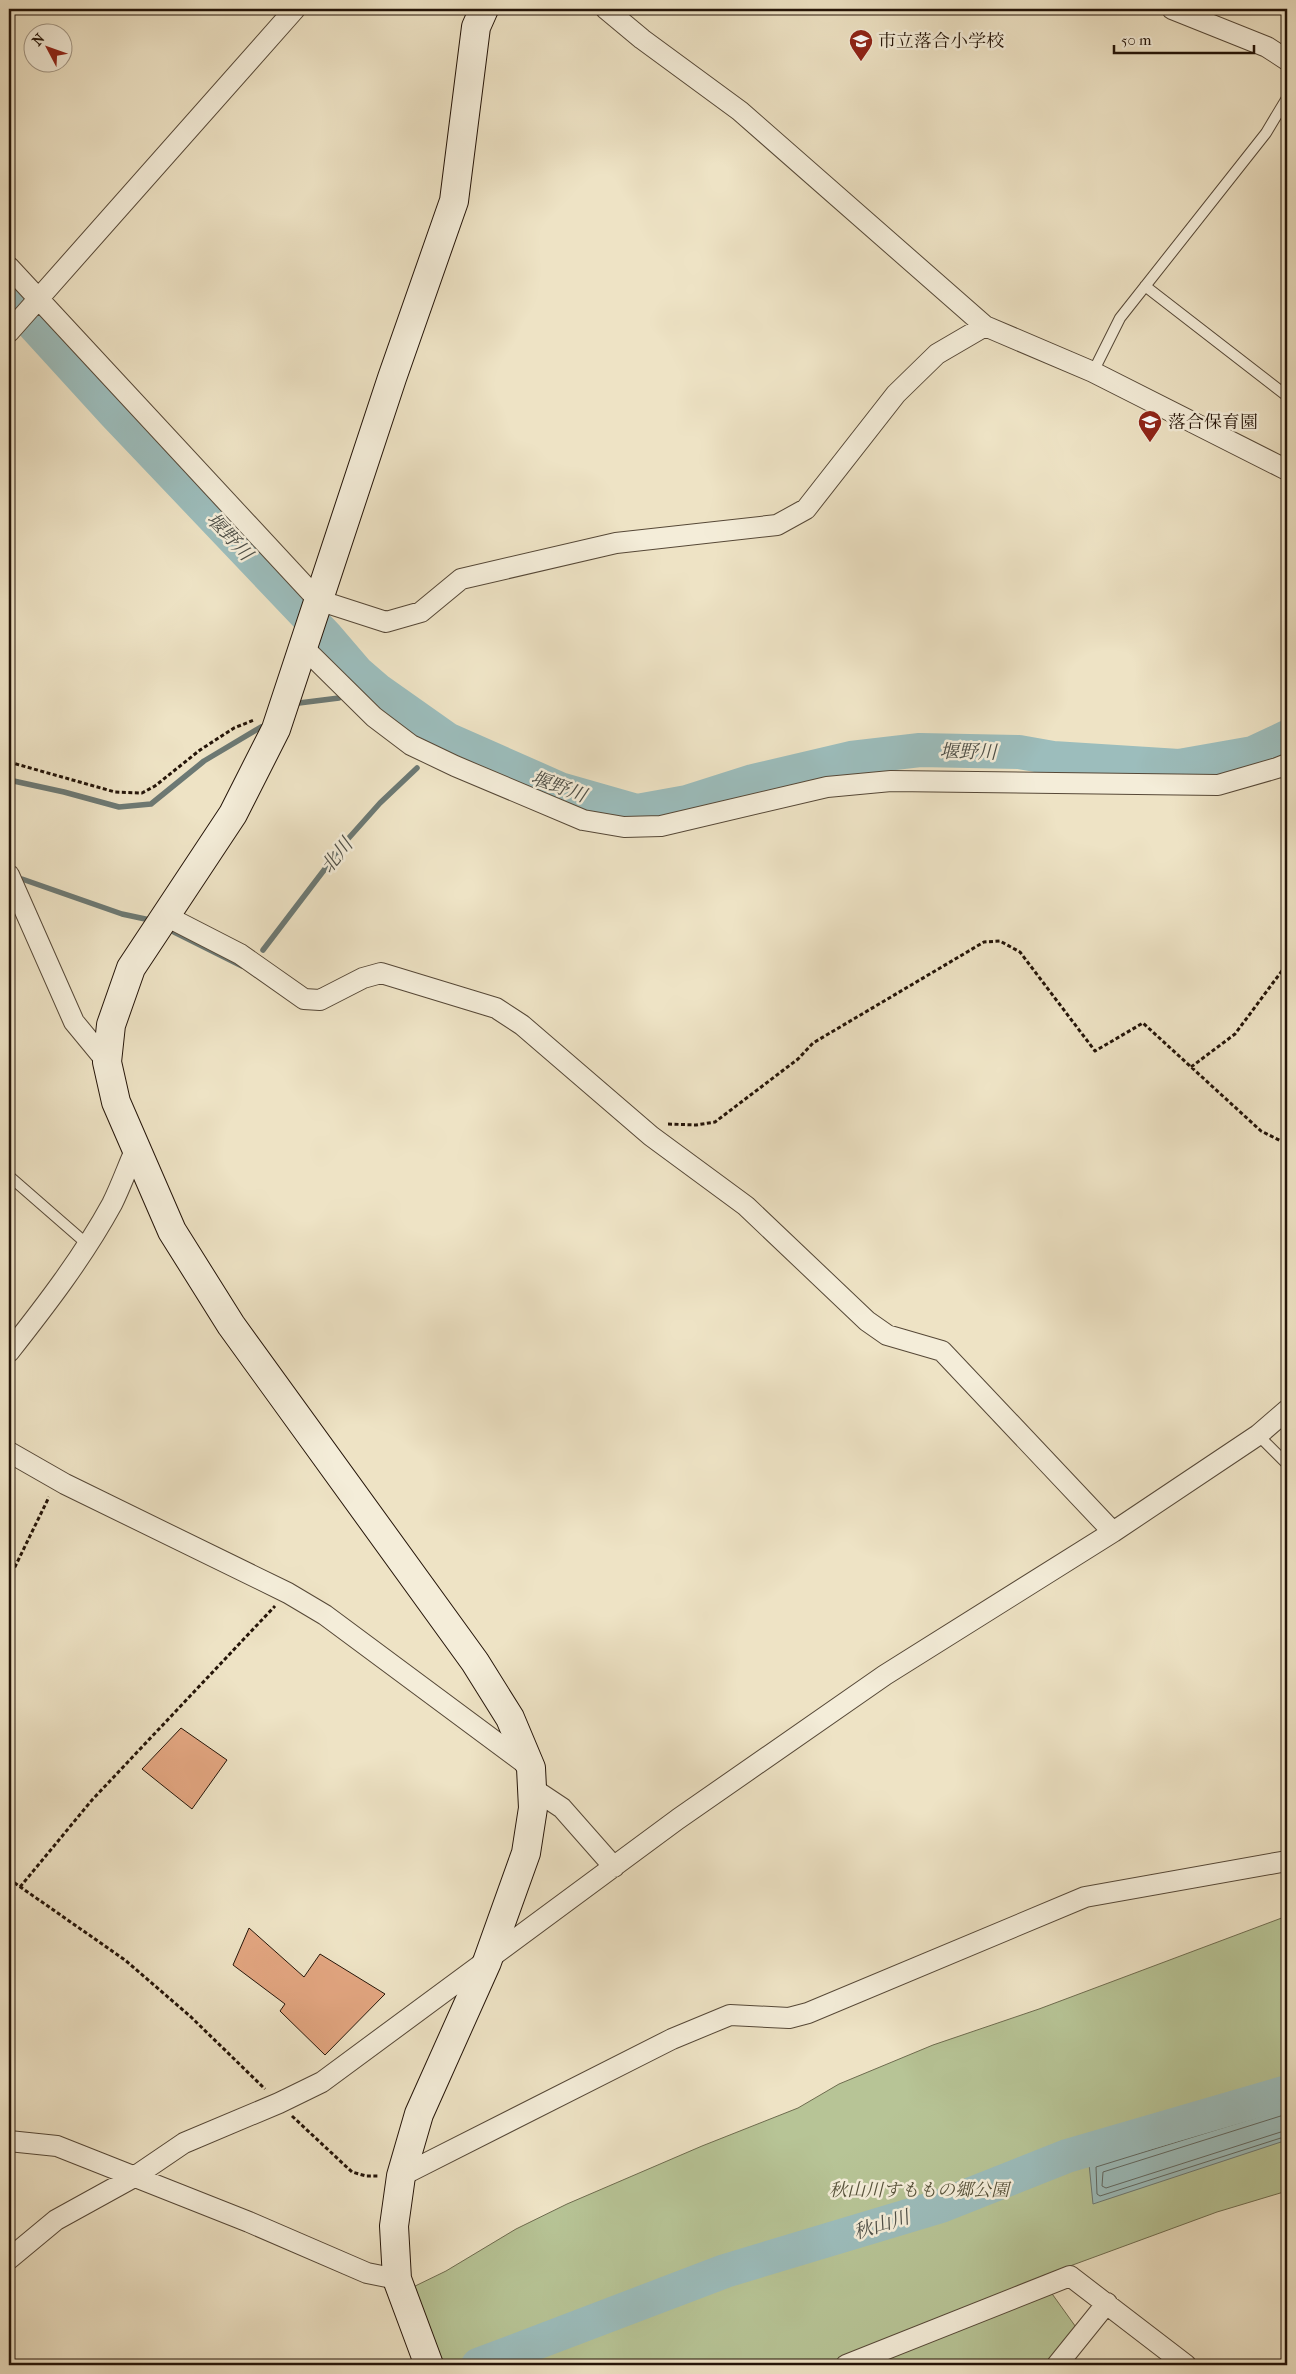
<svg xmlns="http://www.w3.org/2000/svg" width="1296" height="2374" font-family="'IM FELL French Canon','Noto Serif JP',serif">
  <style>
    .green { fill: #b7c496; stroke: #6e6c4f }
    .water { fill: #9cbdbc; stroke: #6c7974 }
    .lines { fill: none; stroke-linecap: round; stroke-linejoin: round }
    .shore { stroke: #606862; stroke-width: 1 }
    .stream { stroke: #6c7974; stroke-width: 5.5 }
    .river { stroke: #9cbdbc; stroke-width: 34 }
    .building { fill: #e3a681; stroke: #241408 }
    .lane-casing { stroke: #564837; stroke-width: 12 }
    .street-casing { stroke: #564837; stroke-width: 22 }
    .secondary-casing { stroke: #241408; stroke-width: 30 }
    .path { stroke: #241408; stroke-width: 3; stroke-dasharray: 4 2.5; stroke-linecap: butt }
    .lane { stroke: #f4edd9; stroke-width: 10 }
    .street { stroke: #f4edd9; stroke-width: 20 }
    .secondary { stroke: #f4edd9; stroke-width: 28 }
    .labels { text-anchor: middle; stroke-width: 5; stroke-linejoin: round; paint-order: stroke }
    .poi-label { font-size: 18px; fill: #241408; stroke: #f4edd9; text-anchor: start }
    .park-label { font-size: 18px; font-style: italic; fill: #57523a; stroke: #f4edd9 }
    .water-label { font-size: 19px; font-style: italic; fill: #4e4f47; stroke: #f4edd9 }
  </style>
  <rect width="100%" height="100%" fill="#eee3c5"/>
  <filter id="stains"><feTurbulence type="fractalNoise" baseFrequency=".004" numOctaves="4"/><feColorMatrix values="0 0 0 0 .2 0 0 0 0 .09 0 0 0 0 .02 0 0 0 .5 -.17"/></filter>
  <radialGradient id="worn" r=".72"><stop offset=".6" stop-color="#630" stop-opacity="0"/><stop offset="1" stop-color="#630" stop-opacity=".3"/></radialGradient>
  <path class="green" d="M1287,1916V2191L1217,2212L1040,2277L1078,2330L1050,2365H443L409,2289L446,2271L516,2229L567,2204L702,2146L798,2108L839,2084L933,2045L1039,2009Z"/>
  <path class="water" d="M1287,2103V2140L1093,2204L1089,2164Z"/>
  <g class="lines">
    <path class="shore" d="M1287,2108L1096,2167L1097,2194L1100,2196L1287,2136
      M1287,2114L1103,2172L1102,2186L1106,2188L1287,2130"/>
    <path class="stream" d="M299,703L339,698
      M380,703L396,705
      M9,780L64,792L119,807L151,804L204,761L261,727
      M22,879L122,914L150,920
      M174,932L242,966
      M263,950L347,840L380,803L417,768"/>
    <path class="river" d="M9,298L115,414L327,637L357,672L379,691L447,739L560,789L637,811L687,802L753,781L851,758L920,750L1019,752L1053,758L1179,766L1253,753L1287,737
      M478,2365L725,2271L941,2206L1067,2156L1287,2092"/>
  </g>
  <path class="building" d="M181,1728L227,1760L192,1809L142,1769Z
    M249,1928L304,1977L320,1954L385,1994L325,2055L280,2011L285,2004L233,1965Z"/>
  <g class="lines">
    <g class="lane-casing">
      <path id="lane" d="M1145,286L1287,396
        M1093,372L1120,318L1266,133L1287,98
        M9,1176L87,1244
        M1258,1435L1287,1464"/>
    </g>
    <g class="street-casing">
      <path id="street" d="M606,9L642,39L740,111L985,326L1093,372L1287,470
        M1172,9L1267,47L1287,60
        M9,267L318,600L386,622L421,612L461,579L616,543L777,525L806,509L896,394L937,354L985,326
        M9,332L295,9
        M303,647L374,717L411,745L455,766L583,820L624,827L661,826L827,787L891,781L1218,785L1277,768L1287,764
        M9,875L74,1022L107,1062
        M166,916L240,954L304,999L320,1000L363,978L381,973L496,1008L522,1025L651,1136L746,1206L867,1321L887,1335L942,1351L1113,1532
        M9,1352C46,1305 83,1257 112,1204C121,1186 128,1166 136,1148
        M9,1452L65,1484L288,1593L325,1615L531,1768
        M532,1788L562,1808L614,1867
        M9,2141L57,2146L249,2222L367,2273L397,2279
        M401,2176L672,2039L730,2015L789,2018L808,2013L1085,1897L1287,1861
        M9,2259L56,2220L134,2177L184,2143L279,2103L322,2082L678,1819L885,1675L1113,1532L1258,1435L1287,1410
        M846,2365L1070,2276L1186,2365
        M1057,2365L1107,2303"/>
    </g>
    <g class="secondary-casing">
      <path id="secondary" d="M429,2365L397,2279L394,2226L401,2176L419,2114L487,1962L526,1853L533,1808L531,1768L510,1718L475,1662L231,1325L172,1231L116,1102L107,1062L111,1025L131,968L233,814L276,729L392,378L454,201L476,27L484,9"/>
    </g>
    <path class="path" d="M9,762L115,792L142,793L155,786L200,750L234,728L254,720
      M1191,1067L1235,1034L1287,964
      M668,1124L696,1125L715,1122L798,1059L813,1043L984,942L1000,941L1020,952L1095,1051L1143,1023L1261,1131L1287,1144
      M9,1579L49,1497
      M9,1879L125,1960L191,2017L265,2089
      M20,1887L92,1800L275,1606
      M292,2116L352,2172L366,2176H378"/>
    <use href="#lane" class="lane"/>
    <use href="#street" class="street"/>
    <use href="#secondary" class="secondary"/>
  </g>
  <defs>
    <g id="school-pin" transform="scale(1.25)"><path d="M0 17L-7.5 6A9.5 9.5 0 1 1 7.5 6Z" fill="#8f2418" stroke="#f4edd9"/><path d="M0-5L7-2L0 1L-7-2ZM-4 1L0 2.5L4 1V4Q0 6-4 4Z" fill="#fff"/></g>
  </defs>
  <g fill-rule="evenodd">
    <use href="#school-pin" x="861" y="41"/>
    <use href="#school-pin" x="1150" y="422"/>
  </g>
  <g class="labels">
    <g class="poi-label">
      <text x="878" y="47">市立落合小学校</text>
      <text x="1168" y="428">落合保育園</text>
    </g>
    <g class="park-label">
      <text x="919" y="2196">秋山川すももの郷公園</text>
    </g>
    <g class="water-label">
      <text transform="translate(230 536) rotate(47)" y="7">堰野川</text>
      <text transform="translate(968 751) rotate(1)" y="7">堰野川</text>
      <text transform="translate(559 786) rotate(20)" y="7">堰野川</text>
      <text transform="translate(336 855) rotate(-51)" y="7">北川</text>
      <text transform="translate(881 2224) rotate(-17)" y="7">秋山川</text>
    </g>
  </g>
  <rect width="1296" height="2374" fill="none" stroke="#eee3c5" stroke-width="30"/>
  <rect x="10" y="10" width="1276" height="2354" fill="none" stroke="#241408" stroke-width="2.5"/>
  <rect x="15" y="15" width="1266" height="2344" fill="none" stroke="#241408"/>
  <g transform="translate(48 48) rotate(311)"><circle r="24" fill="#f4edd9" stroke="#a19685"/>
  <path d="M0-4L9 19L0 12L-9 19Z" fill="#8f2418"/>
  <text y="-8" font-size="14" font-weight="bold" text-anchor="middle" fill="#241408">N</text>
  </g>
  <path d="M1114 45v8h140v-8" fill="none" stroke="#241408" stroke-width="2.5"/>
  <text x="1121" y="45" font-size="15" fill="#241408" stroke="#f4edd9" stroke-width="4" paint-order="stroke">50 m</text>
  <rect width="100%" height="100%" filter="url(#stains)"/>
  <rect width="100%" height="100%" fill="url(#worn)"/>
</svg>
